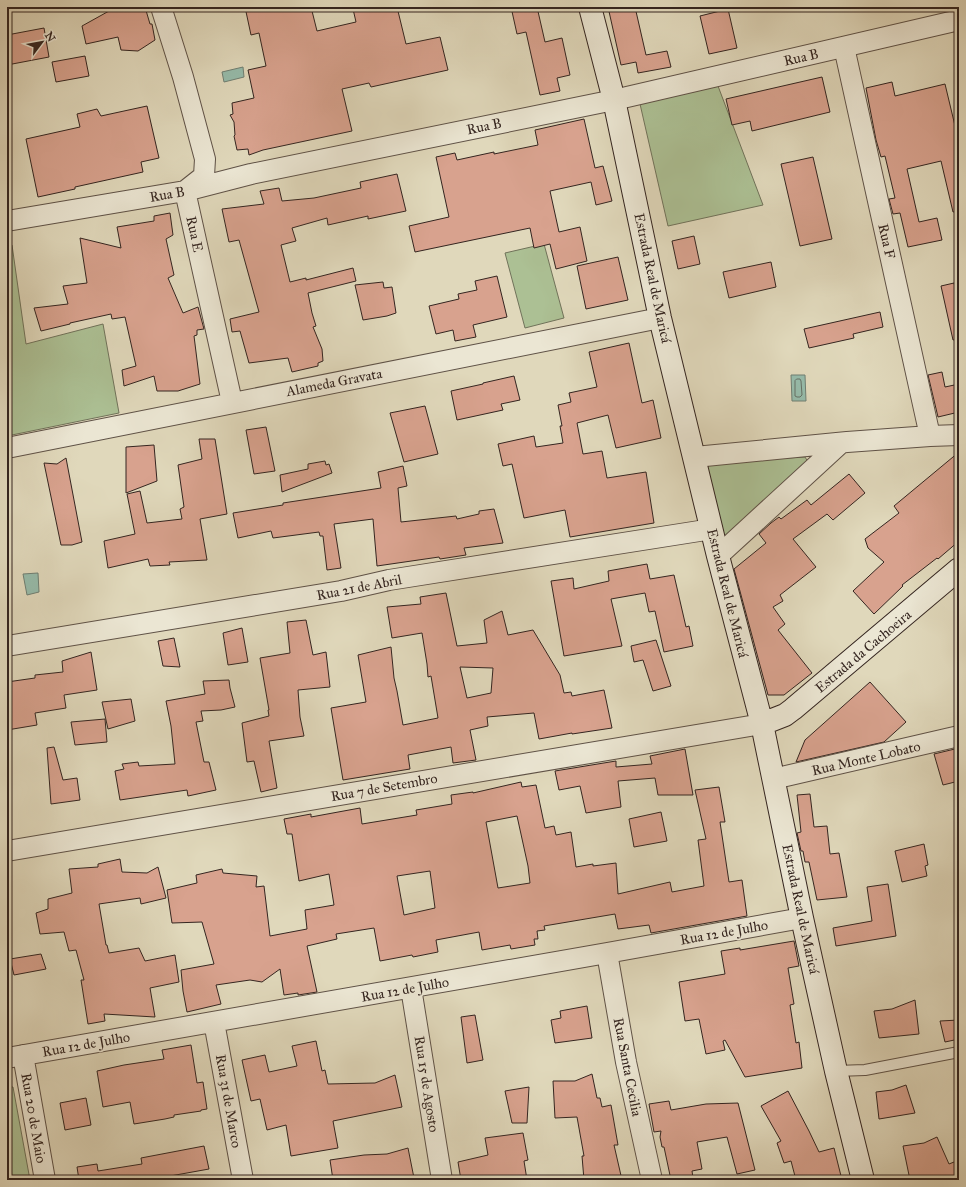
<svg xmlns="http://www.w3.org/2000/svg" width="966" height="1187" font-family="'IM FELL Great Primer',serif">
  <style>
    .green { fill: #acc094; stroke: #70725a }
    .water { fill: #96bbaa; stroke: #6f7f73 }
    .lines { fill: none; stroke-linecap: round; stroke-linejoin: round }
    .shore { stroke: #657065; stroke-width: 1 }
    .building { fill: #d8a28e; stroke: #342520; fill-rule: evenodd }
    .lane-casing { stroke: #5f5247; stroke-width: 12 }
    .street-casing { stroke: #5f5247; stroke-width: 22 }
    .secondary-casing { stroke: #342520; stroke-width: 24 }
    .lane { stroke: #ebe6d3; stroke-width: 10 }
    .street { stroke: #ebe6d3; stroke-width: 20 }
    .secondary { stroke: #ebe6d3; stroke-width: 22 }
    .labels { text-anchor: middle; stroke-width: 3.5; stroke-linejoin: round; paint-order: stroke }
    .street-label { font-size: 14px; fill: #342520; stroke: #ebe6d3 }
  </style>
  <rect width="100%" height="100%" fill="#e0d8bb"/>
  <filter id="stains"><feTurbulence type="fractalNoise" baseFrequency=".005" numOctaves="4"/><feColorMatrix values="0 0 0 0 .2 0 0 0 0 .09 0 0 0 0 .02 0 0 0 .5 -.17"/></filter>
  <radialGradient id="worn" r=".72"><stop offset=".6" stop-color="#630" stop-opacity="0"/><stop offset="1" stop-color="#630" stop-opacity=".3"/></radialGradient>
  <path class="green" d="M718,86L763,205L668,226L640,104Z
    M544,244L564,318L525,328L505,253Z
    M7,245H12L26,344L103,324L119,413L7,436Z
    M805,457L808,462L725,539L704,466L709,462Z
    M7,1087H13L30,1180H7Z"/>
  <path class="water" d="M243,67L244,77L224,82L222,72Z
    M791,375H805L806,401H792Z
    M38,573L39,592L27,595L23,574Z"/>
  <g class="lines">
    <path class="shore" d="M797,379H800L801,381L802,395L800,397H797L795,396V381Z"/>
  </g>
  <path class="building" d="M108,7H145L150,24H152L155,40L138,51L121,50L118,37L86,44L82,26L109,11Z
    M245,7H311L317,31L356,22L353,9L363,7H397L406,44L440,37L448,70L371,87L369,83L342,89L352,131L263,150L249,155L248,149L237,150L234,136L235,135L234,122L230,115L233,114L232,103L254,98L248,70L266,66L259,33L251,35Z
    M511,7H537L545,42L562,38L570,75L557,78L560,91L540,95L526,32L517,34Z
    M608,7H635L646,55L667,51L671,67L638,73L636,62L621,65Z
    M728,9L737,48L709,54L700,16Z
    M44,28L49,57L7,65V35Z
    M85,56L89,76L56,82L52,62Z
    M822,77L830,112L752,131L750,121L732,125L726,99Z
    M892,82L895,96L945,84L956,130L959,129V211L953,212L941,161L907,169L919,222L937,218L942,240L908,247L900,213L893,214L889,199L895,198L885,156L881,157L876,140L866,88Z
    M147,106L159,158L141,162L143,172L75,187V189L38,197L26,139L80,127L77,114L97,109L101,116Z
    M584,119L595,168L603,166L612,201L596,205L591,182L550,191L559,232L580,227L587,261L556,269L550,244L534,248L530,228L415,252L409,226L449,217L436,157L455,153L457,160L494,152V154L538,145L535,130Z
    M813,157L832,239L800,246L781,164Z
    M397,174L406,211L368,219V216L328,225L327,218L292,228L296,241L281,245L290,282L306,278V280L353,268L356,281L308,293L312,313L316,326L313,327L322,349L323,361L318,363V366L292,372L288,358L249,363L240,331L232,332L230,319L259,312L239,240L229,242L222,209L264,204L260,191L279,188L282,201L314,198L361,188L360,182Z
    M170,213L173,235L166,239L174,275L168,278L183,313L198,307L204,329L197,330V335L194,336L200,384L178,391H157L154,376L124,386L122,370L136,366L125,317L112,319L111,314L70,323V324L41,331L34,308L68,304L63,286L87,283L80,238L121,248L117,227L154,221V216Z
    M694,236L700,264L678,269L672,241Z
    M618,257L628,300L586,309L577,266Z
    M771,262L776,287L729,298L723,272Z
    M497,276L507,317L473,325L476,337L455,341L453,330L436,334L429,306L459,299L458,294L477,290L475,281Z
    M383,282L384,288L392,287L396,313L387,316L363,320L355,285Z
    M954,283L959,304V339L953,340L941,286Z
    M880,312L883,327L853,334L854,338L809,348L804,329Z
    M629,343L642,403L653,400L661,438L616,448L608,415L577,423L583,454L602,451L607,478L646,472L654,523L570,537L565,510L524,518L512,464L503,466L498,444L534,436L536,447L563,443L560,426H562L558,405L571,402L569,393L597,387L589,352Z
    M942,372L945,387L959,384V412L938,417L928,375Z
    M514,376L520,400L501,404L503,410L457,420L451,391L483,384V383Z
    M425,406L438,454L404,462L390,413Z
    M266,427L275,471L254,474L246,430Z
    M199,439H215L227,514L200,519L207,560L169,562L170,565L150,566L148,559L108,568L104,541L135,534L127,494L140,491L147,523L182,519L180,509L184,507L178,465L202,459Z
    M154,445L157,481L126,493V447Z
    M959,452V541L938,559L937,558L902,585L903,586L874,614L853,591L884,562L868,548L865,539L899,513L894,506Z
    M66,458L82,542L72,545H61L44,463L57,464Z
    M325,461L326,465L329,464L332,473L282,492L280,475L308,469V464Z
    M403,466L407,486L398,488L401,522L456,516L457,519L479,514V511L494,509L503,543L464,548L466,555L440,559L439,557L377,566L373,519L334,524L341,568L327,570L323,536H320L319,532L273,538L271,531L238,538L233,513L283,505V503L381,488L378,472Z
    M849,474L865,493L833,520L827,514L793,539L816,567L780,595L783,601L773,607L785,624L778,630L812,673L784,695H768L734,569L766,543L759,534L771,523L779,517L781,519L807,500L811,505Z
    M647,564L650,579L674,575L686,627L689,626L693,646L664,652L655,611L649,612L645,593L611,599L622,646L564,656L551,581L573,578L574,589L609,581L608,571Z
    M446,593L457,646L487,643L484,620L502,611L508,635L533,630L560,675L564,693L571,692L572,696L604,690L612,728L572,734V733L539,739L534,713L487,717L488,726L470,730L476,760L453,763L451,747L408,755L410,769L343,780L331,708L366,702L358,655L391,647L394,678L397,691L403,725L438,718L431,676L428,677L427,664L422,633L392,638L387,607L421,604L420,597ZM460,667L493,668L491,693L467,698Z
    M306,620L313,655L326,652L330,687L298,690L300,717L304,736L269,741L277,788L261,792L254,761L247,762L242,723L269,716L268,710H269L260,658L290,653L287,622Z
    M242,628L248,662L228,665L223,633Z
    M174,638L180,667L163,666L158,641Z
    M656,640L671,686L653,691L643,660L634,662L631,646Z
    M91,652L97,690L64,695L66,708L35,713L37,725L7,730V682L35,678V675L63,672L62,661Z
    M229,680L230,688L235,707L221,710L201,711L203,721L196,722L204,762H209L216,790L188,796L187,790L120,800L115,771L124,769L122,764L138,762L139,766L175,764L171,726L166,701L205,694L203,681Z
    M870,682L906,722L884,742L796,762L805,740Z
    M131,699L135,721L108,729L102,702Z
    M105,719L107,742L75,745L71,722Z
    M54,747L63,780L77,778L80,800L51,804L47,748Z
    M959,748V781L943,785L934,754Z
    M685,749L693,795H658L655,778L618,781L621,807L586,813L580,786L559,790L555,771L616,761V767L652,764L650,756Z
    M521,782L522,787L536,785L545,828L554,826L556,835L571,832L576,867L593,864V866L616,863L618,894L670,882L672,892L704,886L698,840L706,839L695,790L719,787L725,822H720L729,882L742,880L747,916L651,933L649,925L618,929L615,914L544,926L545,930L537,931L538,939H534L535,945L511,949L510,945L482,950L479,932L436,940L438,952L413,957L412,955L380,961L374,928L336,934L337,939L307,946L317,992L298,995V993L284,995L280,969L262,982L250,980L216,985L221,1004L187,1012L183,991L181,970L214,964L202,922L172,923L167,890L197,883L196,875L222,869L223,873L257,876L256,887L264,886L270,936L307,929L305,910L334,905L329,874L299,881L292,834H287L284,819L311,814V817L360,808L362,824L417,815L416,810L452,804L451,795L473,792V793ZM517,816L528,866L530,883L498,888L486,822ZM430,871L435,908L404,915L397,876Z
    M810,794L814,827L827,826L830,854L839,853L847,897L817,900L809,862H805L803,851H801L797,833L801,832L797,795Z
    M661,812L667,841L634,847L629,819Z
    M924,844L928,865L925,866L927,876L902,882L895,851Z
    M120,859L122,872L147,873L158,867L166,898L141,904L140,898L99,904L106,945H107L109,953L139,948L145,961L175,955L179,982L150,988L155,1017L104,1014L105,1021L88,1024L81,980H84L76,950L69,951L64,932L40,934L36,913L48,909V899L72,893L69,869L98,867V864Z
    M888,884L896,936L836,946L833,928L872,921L867,887Z
    M794,941L799,966L788,968L794,1004L790,1005L796,1043L799,1042L802,1068L745,1077L725,1040L723,1041L725,1050L706,1054L699,1019L685,1021L679,982L725,974L721,951L740,948V950Z
    M41,954L46,969L14,975L10,959Z
    M915,1000L919,1034L879,1038L874,1011L892,1009Z
    M587,1006L592,1038L555,1043L551,1020L561,1018L560,1011Z
    M475,1015L483,1060L467,1063L461,1017Z
    M959,1020V1039L945,1042L940,1021Z
    M316,1041L322,1071L325,1070L328,1084L375,1083L395,1075L402,1107L333,1121L338,1148L291,1156L286,1125L267,1130L260,1099L251,1101L242,1060L265,1055L269,1072L297,1066L292,1046Z
    M191,1045L197,1083L203,1082L207,1109L201,1110V1111L174,1115V1117L165,1119L134,1124L130,1102L103,1107L97,1071L124,1065L164,1059L162,1050Z
    M592,1074L597,1098H600L602,1107L611,1105L618,1145H614L622,1180H584L582,1156H584L577,1117L555,1118L553,1081H575Z
    M906,1085L915,1113L879,1119L876,1092L892,1090Z
    M529,1087L527,1123H512L505,1091Z
    M788,1091L809,1131L819,1152L834,1148L842,1180H796L791,1161L784,1163L777,1143L781,1141L761,1106Z
    M86,1098L91,1125L65,1130L60,1103Z
    M669,1101L671,1110L706,1104L738,1103L755,1170L737,1174L727,1137L697,1142L702,1169L692,1171L693,1178L683,1180H671L664,1147H662L660,1137L661,1131L654,1132L649,1104Z
    M523,1133L528,1160L524,1161L527,1180H461L458,1162L488,1155L485,1138Z
    M937,1137L949,1164L959,1160V1180H910L903,1146L924,1143Z
    M204,1146L209,1169L148,1180H79L77,1167L97,1164L98,1171L142,1164L141,1158Z
    M408,1148L414,1178L394,1177L384,1180H333L330,1160L364,1155L387,1154Z"/>
  <g class="lines">
    <g class="lane-casing">
      <path id="lane" d="M836,1071L865,1070L959,1052"/>
    </g>
    <g class="street-casing">
      <path id="street" d="M161,7L183,77L205,159L204,176L185,191L232,402
        M844,47L930,436
        M7,221L185,191L251,174L614,100L959,20
        M7,448L660,318
        M695,457L847,442L930,436L959,435
        M718,556L841,443
        M7,646L341,591L389,580L712,529
        M773,779L959,736
        M7,851L762,724
        M607,953L626,1062L652,1180
        M411,988L442,1180
        M214,1022L243,1180
        M23,1055L45,1180
        M7,1058L607,953L802,918"/>
    </g>
    <g class="secondary-casing">
      <path id="secondary" d="M590,7L614,100L660,318L718,556L762,724L802,918L836,1071L863,1180
        M762,724L785,715L793,709L959,569"/>
    </g>
    <use href="#lane" class="lane"/>
    <use href="#street" class="street"/>
    <use href="#secondary" class="secondary"/>
  </g>
  <g class="labels">
    <g class="street-label">
      <text transform="translate(801 57) rotate(-13)" y="5">Rua B</text>
      <text transform="translate(484 126) rotate(-12)" y="5">Rua B</text>
      <text transform="translate(167 194) rotate(-10)" y="5">Rua B</text>
      <text transform="translate(195 234) rotate(78)" y="5">Rua E</text>
      <text transform="translate(887 241) rotate(77)" y="5">Rua F</text>
      <text transform="translate(653 278) rotate(78)" y="5">Estrada Real de Maricá</text>
      <text transform="translate(334 382) rotate(-11)" y="5">Alameda Gravata</text>
      <text transform="translate(359 587) rotate(-11)" y="5">Rua 21 de Abril</text>
      <text transform="translate(728 593) rotate(76)" y="5">Estrada Real de Maricá</text>
      <text transform="translate(863 651) rotate(-40)" y="5">Estrada da Cachoeira</text>
      <text transform="translate(866 758) rotate(-13)" y="5">Rua Monte Lobato</text>
      <text transform="translate(384 787) rotate(-10)" y="5">Rua 7 de Setembro</text>
      <text transform="translate(801 909) rotate(78)" y="5">Estrada Real de Maricá</text>
      <text transform="translate(724 932) rotate(-10)" y="5">Rua 12 de Julho</text>
      <text transform="translate(405 989) rotate(-10)" y="5">Rua 12 de Julho</text>
      <text transform="translate(86 1044) rotate(-10)" y="5">Rua 12 de Julho</text>
      <text transform="translate(628 1067) rotate(79)" y="5">Rua Santa Cecilia</text>
      <text transform="translate(427 1084) rotate(81)" y="5">Rua 15 de Agosto</text>
      <text transform="translate(229 1101) rotate(80)" y="5">Rua 31 de Marco</text>
      <text transform="translate(34 1118) rotate(80)" y="5">Rua 20 de Maio</text>
    </g>
  </g>
  <rect width="966" height="1187" fill="none" stroke="#e0d8bb" stroke-width="24"/>
  <rect x="8" y="8" width="950" height="1171" fill="none" stroke="#342520" stroke-width="2"/>
  <rect x="12" y="12" width="942" height="1163" fill="none" stroke="#342520"/>
  <g transform="translate(42 42) rotate(58)" stroke="#ebe6d3" stroke-width="3" paint-order="stroke">
  <path d="M0-3L7 15L0 10L-7 15Z" fill="#342520"/>
  <text y="-6" font-size="11" font-weight="bold" text-anchor="middle" fill="#342520">N</text>
  </g>
  <rect width="100%" height="100%" filter="url(#stains)"/>
  <rect width="100%" height="100%" fill="url(#worn)"/>
</svg>
